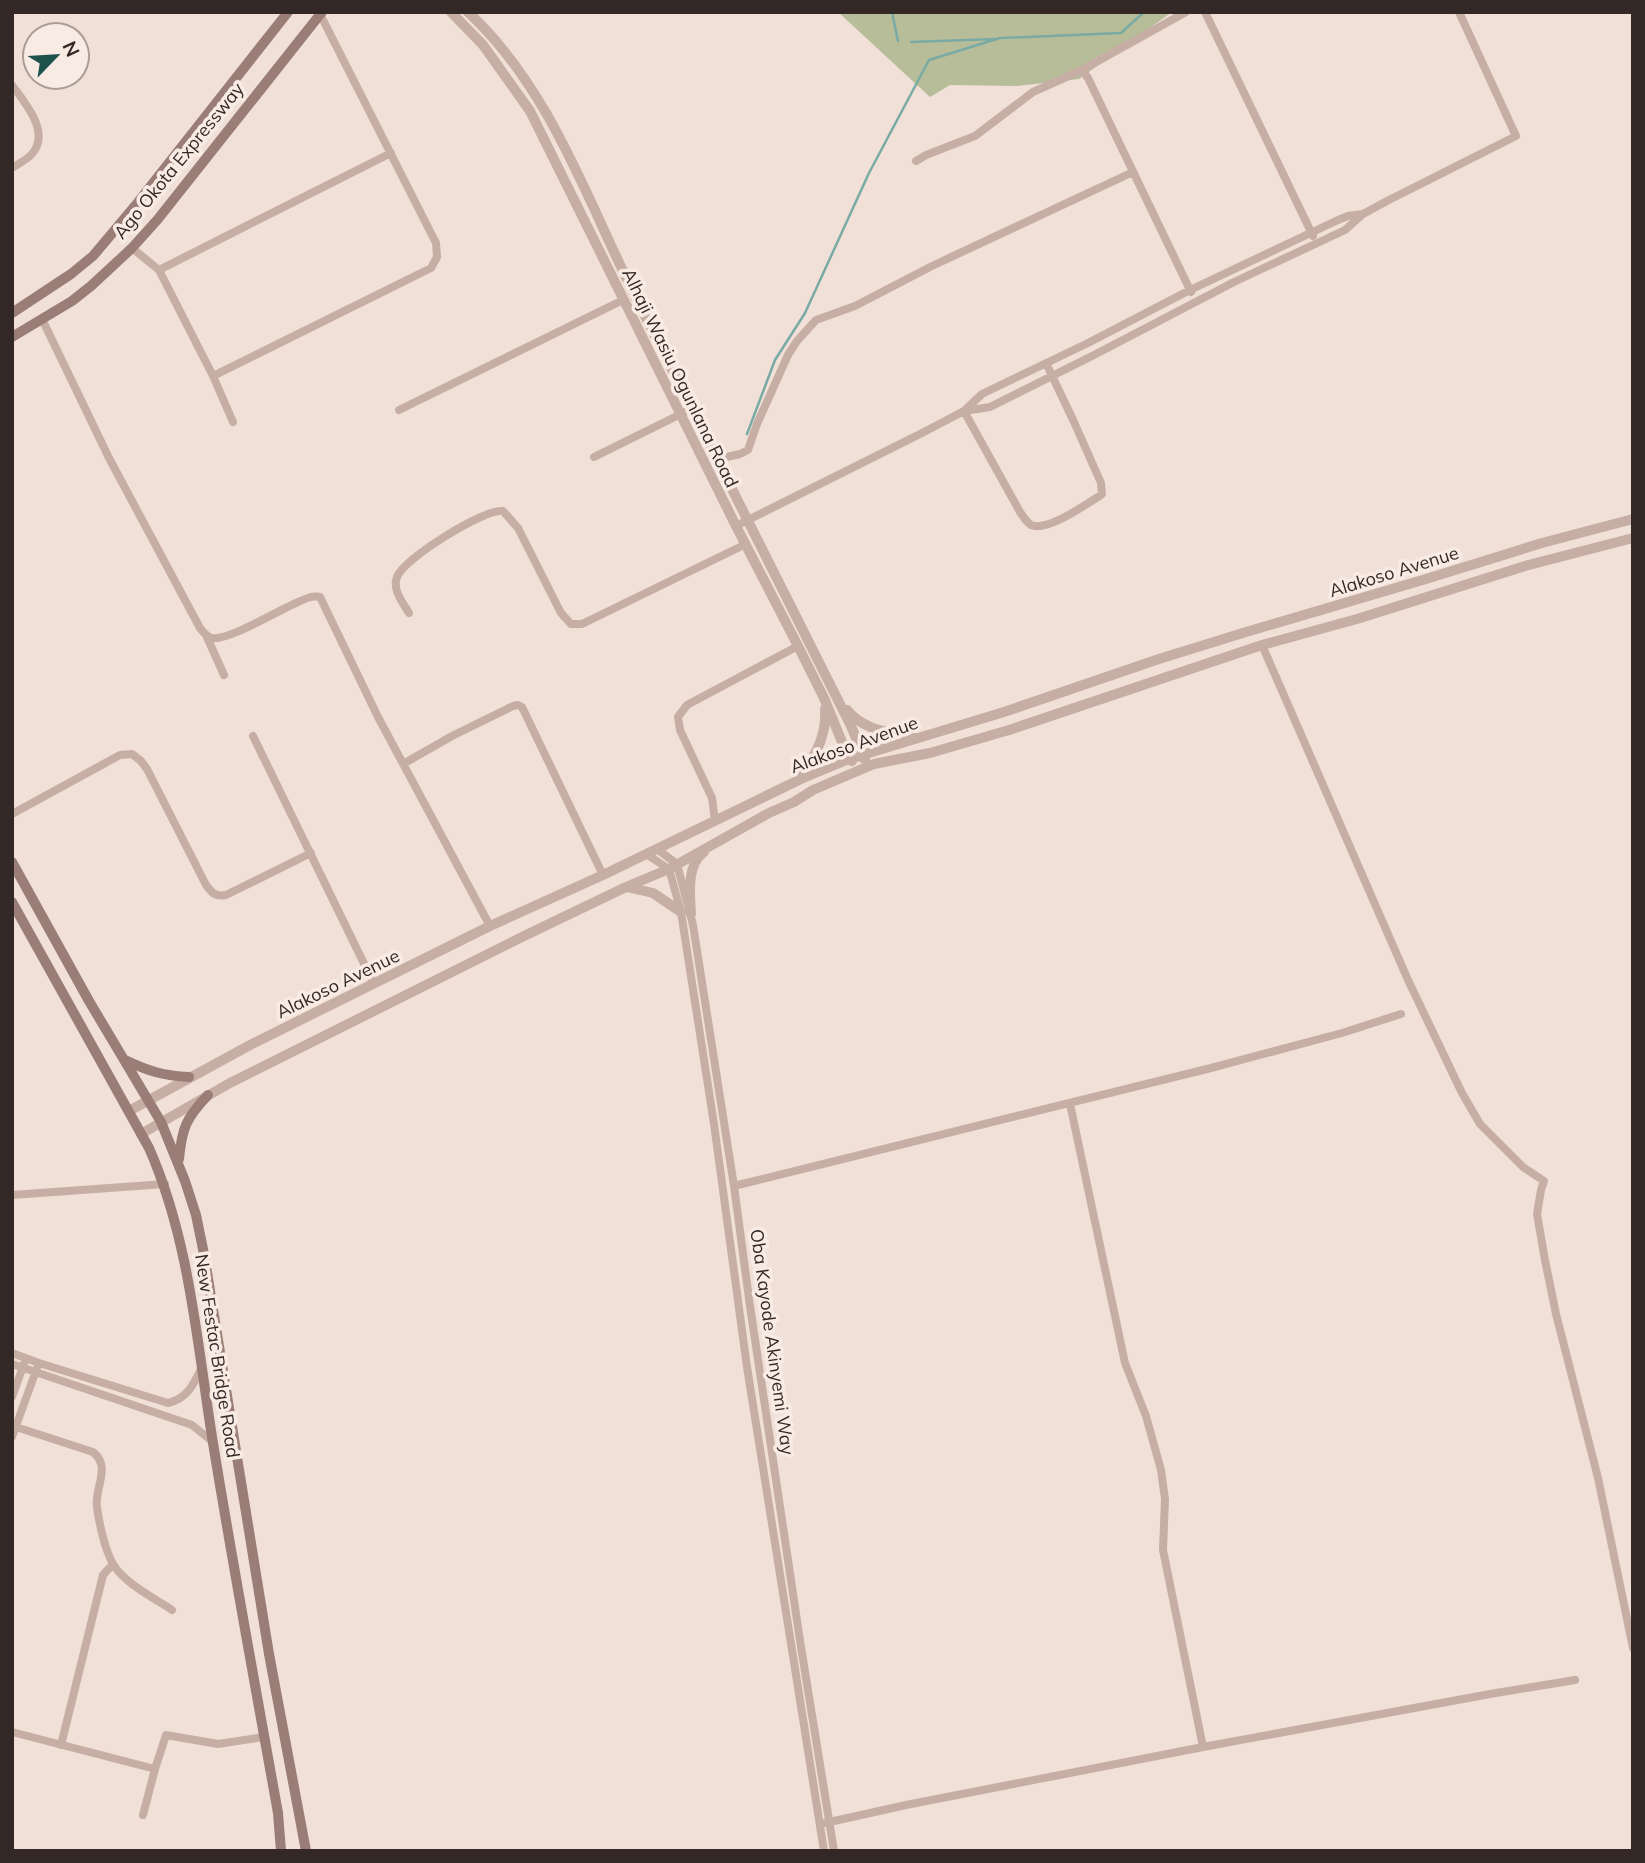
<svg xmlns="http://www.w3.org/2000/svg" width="1645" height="1863" font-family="Mulish,sans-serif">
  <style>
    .green { fill: #b8bd99 }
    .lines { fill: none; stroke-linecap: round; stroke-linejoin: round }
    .stream { stroke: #79aba4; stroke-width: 2.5 }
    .minor { stroke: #c7aea5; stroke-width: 8 }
    .tertiary { stroke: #c7aea5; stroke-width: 10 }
    .secondary { stroke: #9a7d77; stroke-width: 10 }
    .labels { text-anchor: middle; stroke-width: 7; stroke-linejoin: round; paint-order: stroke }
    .street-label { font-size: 18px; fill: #332826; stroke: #f8ebe4 }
  </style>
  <rect width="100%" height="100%" fill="#f0e0d8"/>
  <path class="green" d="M838,12H1172L1079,79L1017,86L950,85L930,97Z"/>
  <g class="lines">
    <path class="stream" d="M892,12L898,41
      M1002,38L1121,33L1144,12
      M911,42L995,39
      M747,434L775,360L805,313L869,173L929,60L1000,38"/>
    <path class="minor" d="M1205,12L1313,236
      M1082,70L1186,12
      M12,85C25,103 52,133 31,155C26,160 18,164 12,168
      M916,161L926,155L975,136L1033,92L1082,70L1088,78L1191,292
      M132,248L159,270L213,376L233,422
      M159,270L391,153
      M42,319L109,458L200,628C203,632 207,637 212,638C228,641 277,611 294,604C303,600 310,595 320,597L378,717L490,926
      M213,376L431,268L437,257L436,243L320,14
      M399,410L623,300
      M964,411L990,407L1094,355L1234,282L1345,230L1363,214L1387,201L1516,136L1459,12
      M964,411L1020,512C1023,516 1026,522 1031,525C1047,532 1083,506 1098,497L1102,494L1101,483L1074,422L1046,363
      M594,457L693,408
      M718,459L740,454L748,450L757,424L788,355L797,341L816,320L855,306L932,266L1133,172
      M736,526L924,432L964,411L982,394L1088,343L1190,290L1338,220L1348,216L1363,214
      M409,613C403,603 392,590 397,577C403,559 485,508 503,511L518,528L561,613L571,624H582L746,544
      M206,635L224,675
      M1262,645L1408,980L1462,1093L1480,1124L1523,1167L1544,1181L1541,1190L1537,1214L1545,1260L1556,1314L1598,1478L1633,1648
      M253,736L374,984
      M403,764L452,736L513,706L518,705L522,707L603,875
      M12,814L120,755L132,754L141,761L147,769L206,885C212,893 215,897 226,895L311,853
      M715,821L712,798L680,730L678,717L687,705L798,646
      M657,849L677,864L693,925L734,1186L750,1306L801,1647L834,1851
      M646,854L669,869L681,912L714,1124L747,1367L824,1851
      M1070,1104L1125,1363L1146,1416L1161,1470L1165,1499L1163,1550L1203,1747
      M734,1186L1211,1068L1342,1033L1401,1014
      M12,1195L165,1184
      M12,1353L39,1363L168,1403C186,1399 193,1386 201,1369
      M12,1364L192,1425L213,1442
      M12,1397L24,1364
      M16,1427L93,1452C112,1467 94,1488 97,1507C99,1523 105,1550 113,1564C124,1583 154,1598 172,1610
      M12,1437L37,1368
      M12,1732L155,1769
      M61,1745L103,1575L113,1564
      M143,1815L155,1769L166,1735L218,1744L264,1737
      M825,1823L906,1805L1203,1747L1490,1694L1575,1680"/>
    <path class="tertiary" d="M451,12L483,45L530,111L736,526L798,646L824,698L849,759L852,761
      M468,12C549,87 586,197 634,294C706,438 779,582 851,726L856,738L859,756L865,759
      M847,710C864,731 890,732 915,738
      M801,779C814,755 827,738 825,709
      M627,887L653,893L681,912
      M691,914C690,895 686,865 704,852
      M129,1111L254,1043L490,926L603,875L801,779L849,759L1004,712L1159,659L1246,632L1426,579L1542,543L1633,519
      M141,1134L230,1083L524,936L626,887L669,869L769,813L794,802L813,790L874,764L930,753L1009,730L1262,645L1357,619L1525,566L1633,538"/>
    <path class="secondary" d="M12,313L71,274L93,256L135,206L288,12
      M12,337L72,301L91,286L132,248L158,219L322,12
      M12,862L89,1001L161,1122L185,1181L196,1215L204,1254L269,1654L306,1851
      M12,902L149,1148C190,1241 197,1344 213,1443C233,1566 256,1690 278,1813L281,1851
      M125,1060C148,1071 164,1076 189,1077
      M179,1159C182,1128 186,1118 208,1095"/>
  </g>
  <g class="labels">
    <g class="street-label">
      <text transform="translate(179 161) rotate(-51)" y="6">Ago Okota Expressway</text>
      <text transform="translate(680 378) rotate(64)" y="6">Alhaji Wasiu Ogunlana Road</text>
      <text transform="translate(1394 572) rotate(-17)" y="6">Alakoso Avenue</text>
      <text transform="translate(854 745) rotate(-20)" y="6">Alakoso Avenue</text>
      <text transform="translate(338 984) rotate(-26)" y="6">Alakoso Avenue</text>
      <text transform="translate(772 1342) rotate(82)" y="6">Oba Kayode Akinyemi Way</text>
      <text transform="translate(217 1356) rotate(81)" y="6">New Festac Bridge Road</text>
    </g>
  </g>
  <rect width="1645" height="1863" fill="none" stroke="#332826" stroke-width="28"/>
  <g transform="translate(56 56) rotate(65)"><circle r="33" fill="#f8ebe4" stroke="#a99d98" stroke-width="2"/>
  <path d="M0-5L12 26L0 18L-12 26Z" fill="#1e524c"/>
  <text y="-10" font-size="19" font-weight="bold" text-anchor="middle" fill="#332826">N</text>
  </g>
</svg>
